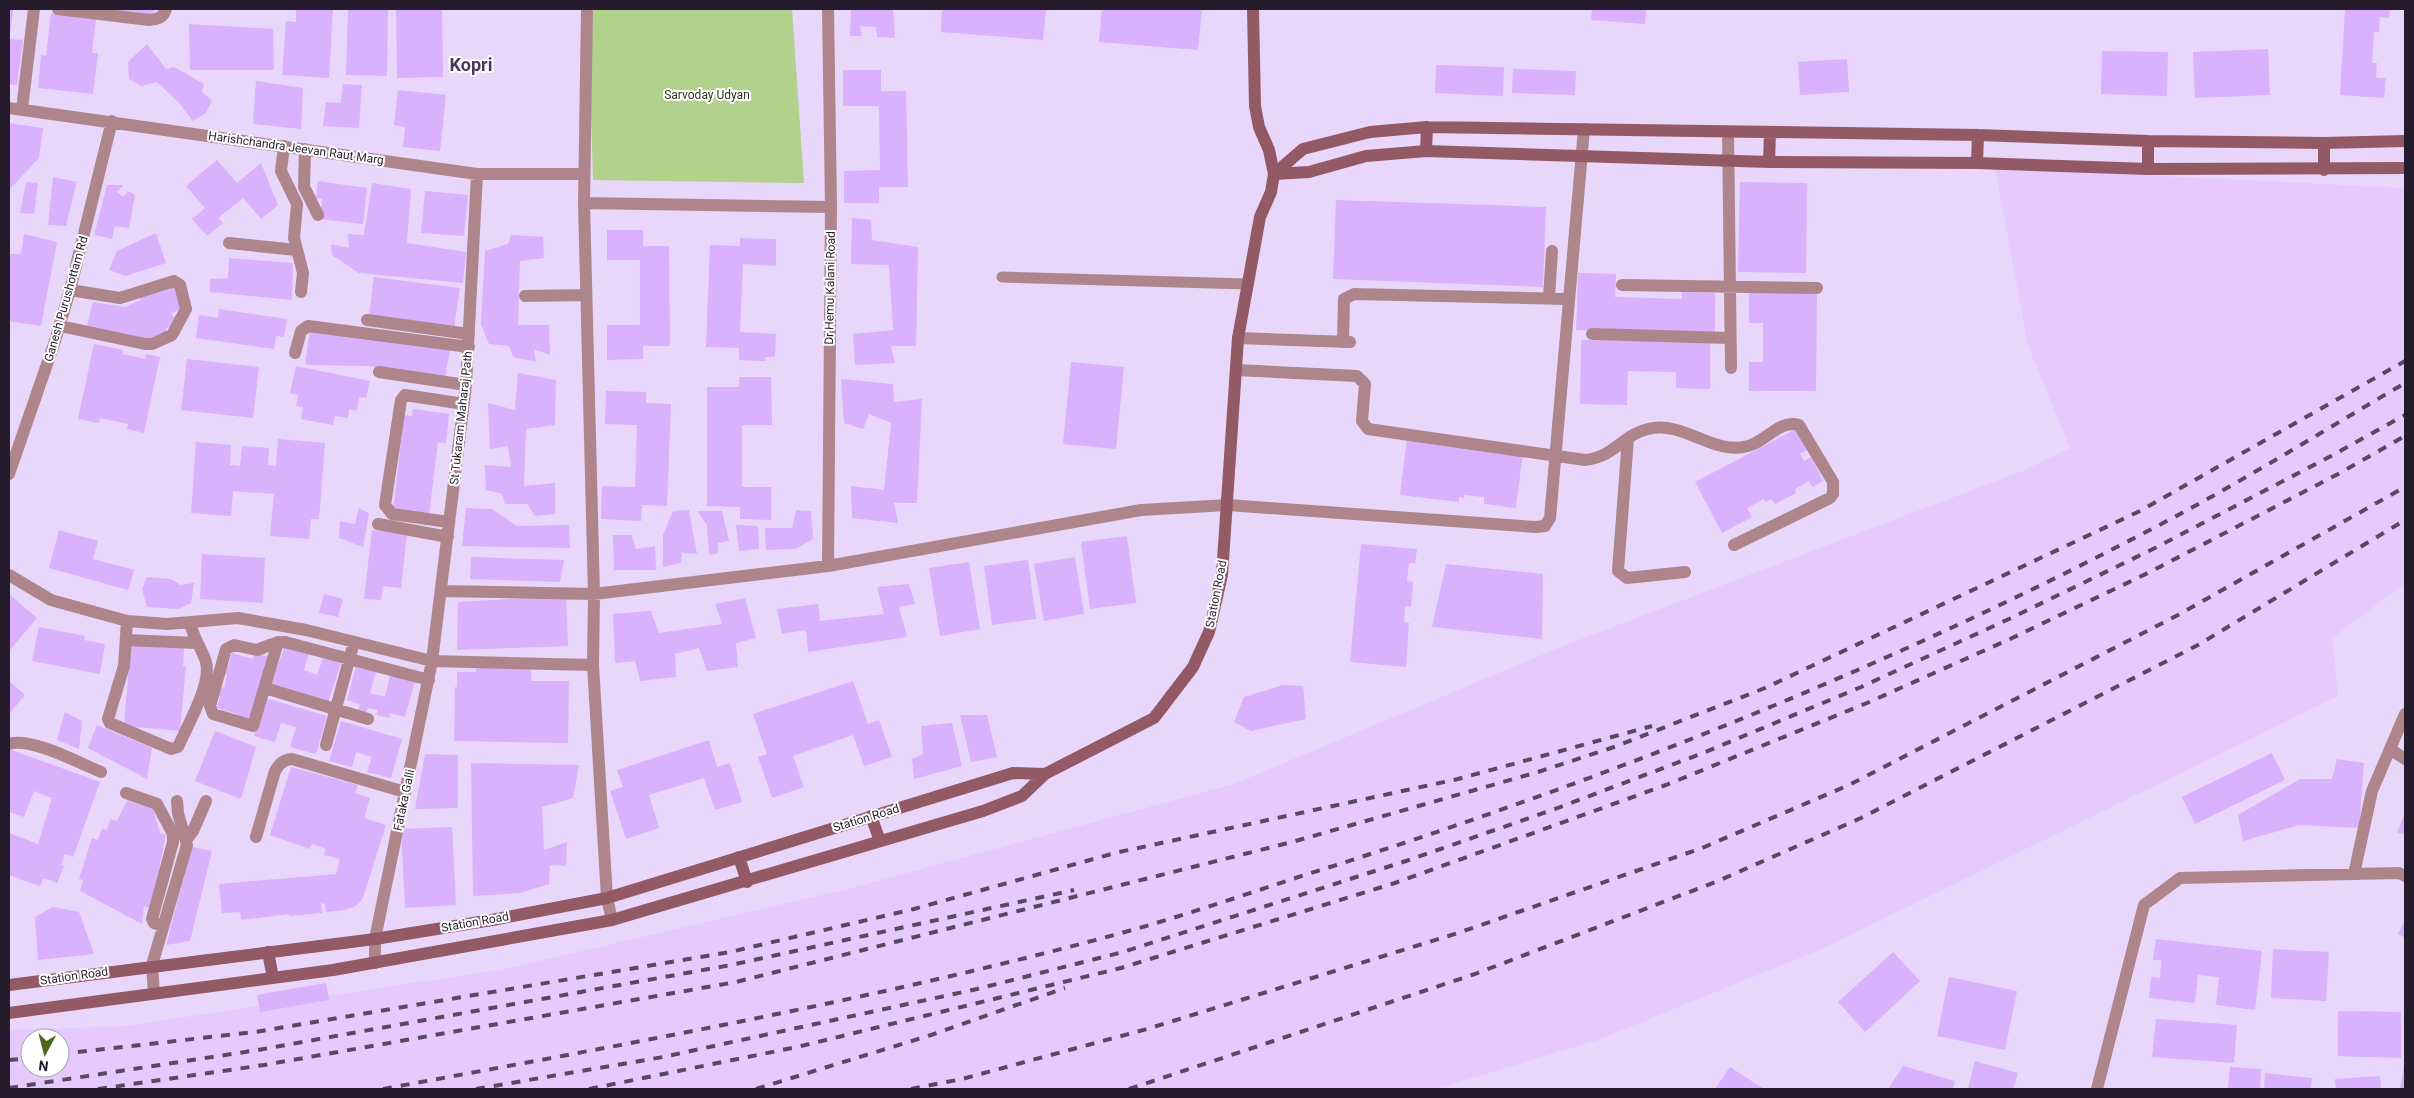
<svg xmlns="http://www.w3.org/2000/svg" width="2414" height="1098" font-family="Roboto,sans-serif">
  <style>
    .built { fill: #e6caff; fill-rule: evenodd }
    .green { fill: #b1d18d }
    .building { fill: #dab1fd }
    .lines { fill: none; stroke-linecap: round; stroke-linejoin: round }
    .lane { stroke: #ae858b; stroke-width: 11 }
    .street { stroke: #ae858b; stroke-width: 12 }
    .secondary { stroke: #935964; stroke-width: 12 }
    .rail { stroke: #564a60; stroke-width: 4; stroke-dasharray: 9 9; stroke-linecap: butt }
    .labels { text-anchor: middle; stroke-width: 4; stroke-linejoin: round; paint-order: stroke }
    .park-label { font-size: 12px; fill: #283615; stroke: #fff }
    .street-label { font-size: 12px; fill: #241b2c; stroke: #fff }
    .district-label { font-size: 18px; font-weight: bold; fill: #4c375d; stroke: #fff }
  </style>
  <rect width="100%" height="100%" fill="#e9d6fb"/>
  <path class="built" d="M1995,168L2405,188V583L2332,638L2338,696L1824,948L1595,1041L1435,1089H9V1030L124,1026L501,970L852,888L1234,784L1563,646L2025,470L2070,448L2028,346ZM30,1038H60V1068H30Z"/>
  <path class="green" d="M588,9H792L804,183L593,180Z"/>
  <path class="building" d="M9,9L13,10L10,34H9Z
    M120,9H154L153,16L119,12Z
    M296,9H333L329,78L282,75L286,21L296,22Z
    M348,9H388L387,76L346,75Z
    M396,9H442L443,77L397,78Z
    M851,9H893L895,38L877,37L876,27L860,26L862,36H850Z
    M942,9H1046L1043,40L941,32Z
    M1102,9H1202L1198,50L1099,42Z
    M1592,9H1646L1645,24L1591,20Z
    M2345,9H2390L2389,18L2380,17L2379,32H2374L2372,63H2377L2376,78H2386L2384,98L2340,95Z
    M51,13L96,18L92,53H98L93,94L38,88L41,55L46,56Z
    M189,24L273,29L274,70H190Z
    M9,39L23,40L17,85L9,84Z
    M147,44L166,69L174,67L204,84L202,92L212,100L206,113L193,121L179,103L157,82L141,86L129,79L128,62Z
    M2268,49L2270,95L2195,98L2193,52Z
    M2102,51L2168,52L2167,96L2101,94Z
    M1847,59L1849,92L1800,95L1798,62Z
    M1436,65L1504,67L1503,96L1435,93Z
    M1513,69L1576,71L1575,95L1512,93Z
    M843,70H881V91H906L908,187H879V203H844V171L880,170L879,106H843Z
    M256,81L303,88L301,129L253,124Z
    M343,84L362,85L359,128L323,126L326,102L341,103Z
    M398,90L446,95L440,151L403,147L405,127L394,125Z
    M9,123L43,128L39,158L9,190Z
    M217,160L237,183L261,163L278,205L261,219L243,198L218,218L223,223L207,236L192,219L205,208L186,186Z
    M53,177L77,182L66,226L48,225Z
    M318,181L367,188L363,224L320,219L322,199L316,198Z
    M26,182L38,183L34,214L20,213Z
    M1740,182L1807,183L1806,273L1738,272Z
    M372,183L411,189L407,243L466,252L463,283L359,273L332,255L331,244L349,248L348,234L364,235Z
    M107,185H123L117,192L123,197L128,191L135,195L129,228L115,226L112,239L94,235Z
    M425,191L468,195L464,236L421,233Z
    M1336,200L1546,207L1543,287L1333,279Z
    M852,218L871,220L872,240L918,247L916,346H891L895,363L855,365L853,334L893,330L889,265L851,264Z
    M607,230H643V246H669L670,346H643V359L607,360V325H640V260H607Z
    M156,233L166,263L126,276L109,270L117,251Z
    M24,234L57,242L41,326L9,321V254H21Z
    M511,235L543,237L544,258L520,261L518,325H549L550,355L534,349L536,362L513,357L509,346L489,344L481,324L485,251L508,244Z
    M740,238L776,239V266L743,264L740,332L776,334L775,357H765V361L739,360V348L706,347L710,245L740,246Z
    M229,258L293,263L292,300L210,292V279L228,278Z
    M1578,273L1616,274L1615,297L1682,299V292L1715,293V334L1576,330Z
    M374,277L460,288L454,328L369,316Z
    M175,285L184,307L172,313L177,324L166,328L169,335L148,343L86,330L93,302L125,307L141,300L138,296Z
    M1749,292L1817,293L1816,391H1749V362H1763V323H1749Z
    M219,309L287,319L284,337L276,336L274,349L196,338L199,315L218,318Z
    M310,330L450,349L445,378L369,366L305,365Z
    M1581,340L1710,342V389L1676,388V372L1628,371L1627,405L1580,404Z
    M94,344L123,350V354L145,359L146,354L160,357L144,433L127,429L128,424L100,418L99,423L78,419Z
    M187,359L259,367L253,418L181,410Z
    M1071,362L1124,367L1116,449L1063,444Z
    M296,366L370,381L366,398L359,397L357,411L349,409L348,418L335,416L333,425L301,419L303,407L296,406L298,395L290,393Z
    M518,373L556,380L555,425L526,429L524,486L555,483V514L534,516L528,504H505L502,494L486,490L485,465L511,467L508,446L490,449L488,403L515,410Z
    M739,377H771L772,425H742V487H771V520L740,519V507L707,506V387H739Z
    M841,379L893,384L894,402L922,399L917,503H894L898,523L852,518L851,486L884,490L891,423L869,414L863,429L844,423Z
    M606,391L646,392V403L671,404L667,506L642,505L641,521L601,519L602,486L635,487L637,425L605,424Z
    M413,409L449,414L446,443L438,442L429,515L393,511L404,415L412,416Z
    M1796,429L1807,450L1800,454L1804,461L1811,457L1823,481L1812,487L1809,481L1795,489L1796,493L1775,504L1771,499L1765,502L1764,499L1747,508L1752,517L1722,533L1695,482Z
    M278,439L325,443L319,519H311L309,539L270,536L274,494L233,491L231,516L191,513L196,442L231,445L230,465L240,466L242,446L269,448L268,465L276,466Z
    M1407,439L1523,452L1516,508L1484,504V497L1464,495V498L1459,497V502L1400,495Z
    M359,508L369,513L363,547L339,538L340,521L355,524Z
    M466,508L492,509L517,526L569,525L570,548L462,546Z
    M689,510L697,554L682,553L681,563L663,567V535L673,511Z
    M796,510L811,511L813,539L795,549L766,550L765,528H792Z
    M697,511H722L729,541L718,543V553L709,555L707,525Z
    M736,525L758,526L759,549L739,551Z
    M59,530L98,541L93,559L134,570L128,590L49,568Z
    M372,530L407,533L401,588L383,586L381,600L364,599Z
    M613,535H632L636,549L655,546L656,570H614Z
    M1127,536L1136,603L1090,609L1081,542Z
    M1361,544L1417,549L1415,563H1409L1407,581L1413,582L1411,607L1405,606L1404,622L1409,623L1406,667L1350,662Z
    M202,554L265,558L263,603L200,599Z
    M471,557L564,560L560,582L470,579Z
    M1075,557L1084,614L1044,621L1034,564Z
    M1028,560L1036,619L992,625L984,566Z
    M969,562L980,629L940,636L929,568Z
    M1446,564L1543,574L1542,639L1432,627Z
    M147,577L171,579L180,585L194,583L191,603L178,609L147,607L142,589Z
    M909,584L915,604L899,607L907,637L808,652L806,630L782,634L777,609L818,604L820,621L884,614L877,587Z
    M9,594L37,618L10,650L9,649Z
    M324,594L343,599L338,617L319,613Z
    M566,596L568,646L457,650L458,602Z
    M745,598L756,638L736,643L738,667L707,671L699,648L675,654L676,677L640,681L635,661L615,663L613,614L651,611L659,633L722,624L715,604Z
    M39,627L85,636L84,640L105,644L100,674L32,661Z
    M131,642L184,647L183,666H186L180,731L124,726Z
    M285,645L309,653L304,670L317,675L323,658L341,663L328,703L271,685Z
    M232,653L253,659L254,653L269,657L249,722L235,718L237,714L217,708L220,696L216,695L219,687L224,688L227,675L223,674L225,666L228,667Z
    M356,666L376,671L370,693L385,697L390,675L415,681L405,717L390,713L389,718L376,715L378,710L368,708L366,712L358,710L360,704L347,700Z
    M476,667L531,668V681H569L568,743L454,741L455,687H457V672H476Z
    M9,681L25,695L9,714Z
    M853,681L868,724L879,720L892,757L864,766L853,735L793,756L804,787L772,798L758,757L767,754L753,714Z
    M1283,685L1303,686L1306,719L1251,731L1234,722L1244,697Z
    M265,698L327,716L316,754L290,747L296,727L281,723L275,742L254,736Z
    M65,712L82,721L79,749L57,740Z
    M960,715H987L997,757L971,762Z
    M341,721L402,739L391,778L367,772L372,757L356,752L352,767L329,761Z
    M952,723L962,766L914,779L912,759L923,754L921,726Z
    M97,725L152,748L147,779L88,748Z
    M215,731L256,747L241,799L195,781Z
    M709,740L717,767L730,763L742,802L715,810L704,778L649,795L659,828L626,839L610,791L623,787L617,770Z
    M9,749L100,782L73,857L65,854L61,865L64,866L57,883L43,878L40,886L9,875V833L38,844L52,798L34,791L24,817L9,812Z
    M2272,753L2285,780L2195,824L2182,797Z
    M425,754L458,755V808L415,809Z
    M2337,759L2364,763L2359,828L2299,825L2243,841L2238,815L2300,779H2332Z
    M471,763L579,765L573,798L542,807L544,850L567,842L566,866L550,865L549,884L520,893L473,896Z
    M291,767L358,785L355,793L370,798L364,818L386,825L363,898L356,906L345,910L326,912L325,904L321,903L322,913L289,916V914L241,920L240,912L222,913L219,884L336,874L340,859L324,855L326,849L312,844L310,849L270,835Z
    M127,801L153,809L160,833L166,835L151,908L144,906L142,924L80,891L83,880L79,879L92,838L98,840L102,828L107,830L110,819L117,821Z
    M2405,812V834L2397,833Z
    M452,827L456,905L405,908L401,829Z
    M192,847L212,851L190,941L166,945Z
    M53,907L79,912L94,954L38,960L35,917Z
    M2405,920V938L2398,934Z
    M2156,939L2262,951L2255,1010L2216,1005L2219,977L2198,975L2195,1003L2149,998L2151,977L2160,978L2161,960H2153Z
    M2273,949L2329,952L2326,1001L2271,998Z
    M1893,952L1920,981L1865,1032L1838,1002Z
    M1949,977L2017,991L2005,1050L1937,1036Z
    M326,983L329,1000L260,1012L257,995Z
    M2338,1011L2401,1012V1058L2338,1056Z
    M2156,1019L2237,1025L2234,1063L2152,1057Z
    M1975,1061L2018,1073L2013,1089H1968Z
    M2404,1065L2405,1089H2400Z
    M1903,1066L1955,1081L1953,1089H1888Z
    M1730,1067L1764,1089H1715Z
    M2230,1067L2261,1069L2260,1089H2228Z
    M2265,1073L2312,1078L2311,1089H2264Z
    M2380,1076L2381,1089H2336L2335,1079Z"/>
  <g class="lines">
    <path class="lane" d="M1002,277L1248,284"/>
    <path class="street" d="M58,9L149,20C158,19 163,18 166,9
      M587,9L584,203L594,594L593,665L607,898L612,920
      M9,108L477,174H584
      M22,109L34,9
      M1728,132L1731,368
      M284,146L281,171L297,204L294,238L303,273L301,292
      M305,149L304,187L318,215
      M584,203L831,207
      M229,243L296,250
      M1622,285L1817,288
      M525,296L586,295
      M1549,298L1552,251
      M367,320L469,334
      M60,326L145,344H152L172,335L186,309L180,285L174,281L120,298L70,290
      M1592,334L1730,338
      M1238,338L1350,342
      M1343,342L1344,299L1354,294L1569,299
      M295,353L301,331L308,326L469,347
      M1236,370L1357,376L1365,384L1362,421L1368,429L1585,460C1615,457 1622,435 1648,429C1684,420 1713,456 1748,446C1766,442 1779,419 1799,425L1833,482V494L1830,498L1734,545
      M379,372L466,385
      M1628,438L1618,571L1627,578L1685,572
      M9,474L55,341L70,290L112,121
      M449,522L392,514L385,505L401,400L405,395L464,404
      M378,524L448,537
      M828,566L831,207L828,9
      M9,575L51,600L127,621L167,624L238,618L306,630L432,661L593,665
      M441,591L594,594L828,566L1141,510L1228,505L1536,527L1545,526L1550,518L1584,129
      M127,621L124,666L108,719L110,723L171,749L178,747C187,726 212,684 206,662C202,649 193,637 190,623
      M126,640L197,643
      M278,642L253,726L213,714L210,706L226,649L234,645L257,650C268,646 273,642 285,642L429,680
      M265,688L368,719
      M9,744C31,737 79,763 101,772
      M326,745L354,642
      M2390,749L2405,759
      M126,793L157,804L173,834V842L152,919L154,923L163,926
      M256,837L275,771C280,763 283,760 292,759L405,792
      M187,839L193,831L206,801
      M2354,874L2372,791L2405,714
      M375,963V939L432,661L466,385L477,174
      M154,993L152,965L187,845L178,813L177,801
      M2097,1089L2144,905L2180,878L2399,873L2405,876"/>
    <path class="secondary" d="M2324,143V170
      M1426,151L1427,127
      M1769,162L1770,133
      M1977,163L1978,135
      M2148,169V141
      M1274,174L1303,149L1370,132L1427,127L1978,135L2148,141L2324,143L2405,141
      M1274,174L1309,172L1366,156L1426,151L1769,162L1977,163L2148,169L2405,168
      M871,816L880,841
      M739,857L747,882
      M268,952L273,978
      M9,985L375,939L492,920L607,898L1013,773L1045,774L1154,718L1193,667L1209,632L1222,575L1238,338L1260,217L1271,192L1274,174L1269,150L1259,127L1255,106L1253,9
      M9,1013L333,970L612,920L983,811L1022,796L1045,774"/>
    <path class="rail" d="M60,1054L255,1032L730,952L914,909L1115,853L1458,779L1652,726
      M9,1060L30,1058
      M9,1088L258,1050L731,965L1074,890
      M98,1089L264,1065L736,982L1292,842L1538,772L1614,747L1765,688L2140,511L2405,361
      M383,1089C628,1044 874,1000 1114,935C1181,917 1246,894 1311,873C1597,783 1876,673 2142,534C2232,488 2318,434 2405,383
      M476,1089L663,1057L977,989L1123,952L1406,861L1555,809L1703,753L1861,687L2009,619L2155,548L2331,456L2405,415
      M589,1089L797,1047L1121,968L1395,883L1666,785L1867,703L2010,639L2150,572L2340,473L2405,436
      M756,1089L931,1035L1065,988
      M911,1089L962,1079L1147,1029L1458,933L1702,848L1849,785L2178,615L2405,487
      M1129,1089L1475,974L1718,881L1861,818L2198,645L2405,520"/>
  </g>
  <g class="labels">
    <g class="park-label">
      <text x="707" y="99">Sarvoday Udyan</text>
    </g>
    <g class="street-label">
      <text transform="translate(296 148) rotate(8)" y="4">Harishchandra Jeevan Raut Marg</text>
      <text transform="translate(830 288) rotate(-89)" y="4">Dr Hemu Kalani Road</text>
      <text transform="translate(66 299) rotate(-74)" y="4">Ganesh Purushottam Rd</text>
      <text transform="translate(461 418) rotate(-84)" y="4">St Tukaram Maharaj Path</text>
      <text transform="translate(1216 594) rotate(-79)" y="4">Station Road</text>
      <text transform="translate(404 800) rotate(-78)" y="4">Fataka Galli</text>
      <text transform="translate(866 818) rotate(-17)" y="4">Station Road</text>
      <text transform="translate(475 922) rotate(-10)" y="4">Station Road</text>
      <text transform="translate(74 976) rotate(-8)" y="4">Station Road</text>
    </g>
    <g class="district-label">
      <text x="471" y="71">Kopri</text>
    </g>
  </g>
  <rect width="2414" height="1098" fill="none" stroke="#241b2c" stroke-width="20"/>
  <g transform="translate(45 1053) rotate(187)"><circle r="24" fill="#ffffff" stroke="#a7a4ab"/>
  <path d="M0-4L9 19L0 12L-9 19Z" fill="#4b691d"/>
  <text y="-8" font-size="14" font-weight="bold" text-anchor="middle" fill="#241b2c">N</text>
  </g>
</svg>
